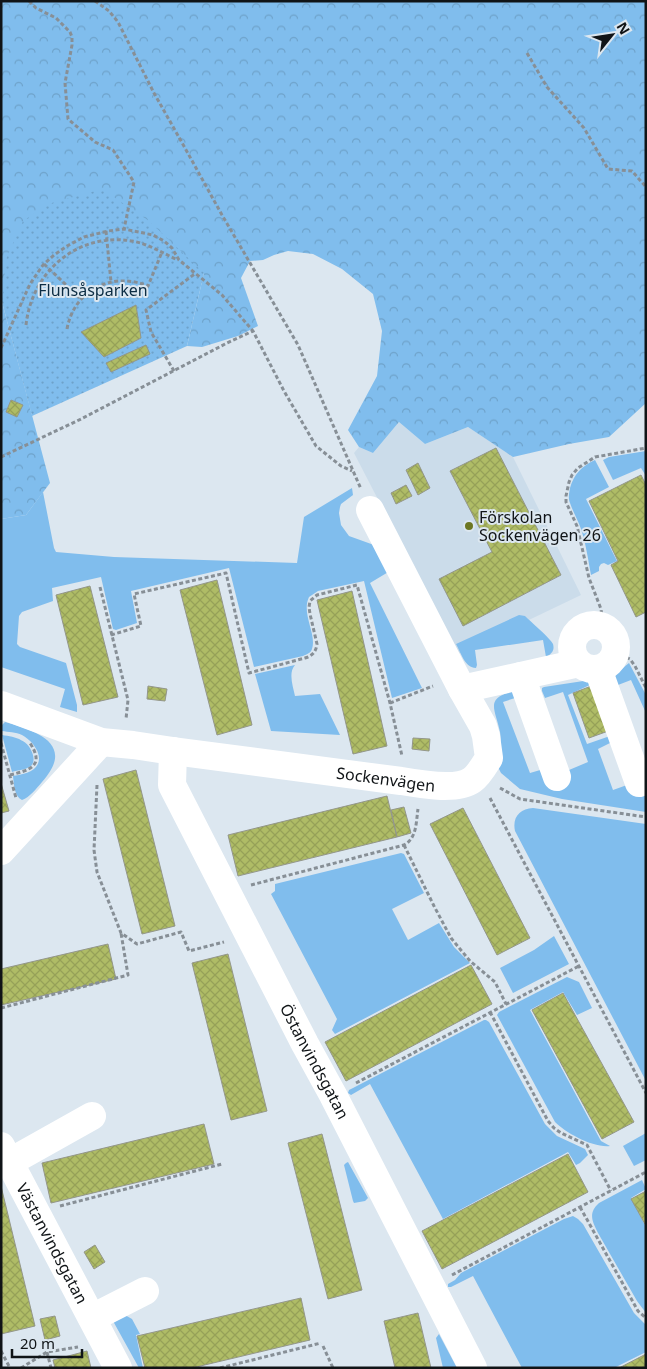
<svg xmlns="http://www.w3.org/2000/svg" width="647" height="1369" font-family="'Noto Sans',sans-serif">
  <style>
    .built { fill: #cbdcea }
    .grass { fill: #80bded }
    .forest { fill: url(#forest-crowns) }
    .park { fill: url(#park-dots) }
    .building { fill: url(#building-cross-hatch); stroke: #93968a }
    .lines { fill: none; stroke-linecap: round; stroke-linejoin: round }
    .path { stroke: #878f96; stroke-width: 3; stroke-dasharray: 4 2.5; stroke-linecap: butt }
    .minor { stroke: #fff; stroke-width: 28 }
    .poi-dot { fill: #6c7722; stroke: #dce7f0; stroke-width: 2 }
    .labels { text-anchor: middle; stroke-width: 4; stroke-linejoin: round; paint-order: stroke }
    .park-label { font-size: 16px; fill: #0c2d44; stroke: #dce7f0 }
    .poi-label { font-size: 16px; fill: #101417; stroke: #dce7f0; text-anchor: start }
    .street-label { font-size: 16px; fill: #101417; stroke: #dce7f0 }
  </style>
  <defs>
    <pattern id="forest-crowns" width="20" height="18" patternUnits="userSpaceOnUse" patternTransform="scale(1.25)"><rect width="20" height="18" fill="#80bded"/><path d="M2 6a3 3 0 1 1 6 0M12 15a3 3 0 1 1 6 0" fill="none" stroke="#6ea2ca"/></pattern>
    <pattern id="park-dots" width="8" height="8" patternUnits="userSpaceOnUse" patternTransform="scale(1.25)"><rect width="8" height="8" fill="#80bded"/><path d="M2 2h.1M6 6h.1" fill="none" stroke="#6ea2ca" stroke-width="1.8" stroke-linecap="round"/></pattern>
    <pattern id="building-cross-hatch" width="8" height="8" patternUnits="userSpaceOnUse" patternTransform="scale(1.25)"><rect width="8" height="8" fill="#afbc66"/><path d="M0 0l8 8M0 8l8-8" fill="none" stroke="#96a158"/></pattern>
  </defs>
  <rect width="100%" height="100%" fill="#dce7f0"/>
  <path class="built" d="M399,422L425,444L468,427L513,457L581,595L458,654L354,453L359,447L373,453Z"/>
  <path class="grass" d="M646,451V476L641,468L613,480L603,460L609,457Z
    M595,460L609,487L586,499L617,561L608,565L604,563L601,564L599,567V571L591,575C588,559 586,544 581,529C578,520 573,512 570,503C568,498 569,494 570,488C574,474 582,466 595,460Z
    M352,488L353,495L341,504L340,507L339,513L341,525L349,536L374,545L390,571L370,583L422,688L392,698L364,581L318,591L309,597C301,614 317,634 312,649C311,653 307,654 303,656L254,667L229,568L131,591L137,623L116,630L113,629L101,577L52,588L53,601L22,612L19,616L17,644L20,647L66,663L77,705V712L60,707L65,689L1,667V519L26,515L43,492L54,548L56,552L114,557L297,563L304,517Z
    M519,615L525,616C531,622 550,638 553,644C555,651 551,654 546,657L543,640L475,650L477,665L476,668C465,668 461,653 456,644Z
    M629,663L646,695V713L631,680L618,685L614,675Z
    M295,665C288,673 293,686 295,696L320,694L340,735L271,731L255,674Z
    M590,680L592,684L568,695L587,744L610,736L612,742L598,749L613,790L627,785L646,782V812L562,799L520,789L501,773L496,763C499,753 502,743 500,732C495,708 484,698 515,691V698L503,702L530,773L547,768L550,778L588,762L563,692L545,698L542,691V688L544,687Z
    M5,722C37,731 76,744 42,782C36,789 30,797 22,800C14,796 14,784 13,776C20,775 30,773 35,768C46,757 32,740 22,735C16,732 8,732 2,731L1,726Z
    M2,735C16,737 29,740 33,755C34,759 34,763 31,766C26,770 18,770 12,772Z
    M533,808L646,824V1081L515,831C512,817 520,809 533,808Z
    M401,853L404,854L424,893L392,909L408,940L439,923L454,947L470,963L335,1034L332,1030L337,1019L271,894L275,891V884Z
    M554,936L569,964L513,993L500,968L534,950Z
    M567,977L579,982L592,1008L577,1015L563,992L530,1010L601,1141L610,1146C593,1148 566,1133 555,1122L497,1015L499,1012Z
    M484,1020H486L489,1022L545,1124L557,1136L585,1149L588,1155L580,1163L576,1165L568,1152L443,1219L370,1084L351,1095L348,1093L349,1090L353,1088Z
    M646,1133V1160L634,1166L623,1146Z
    M348,1162L368,1198L365,1201L354,1203L353,1201L344,1165L346,1163Z
    M642,1180L646,1189L631,1198L646,1227V1313L637,1301L598,1233C592,1221 588,1213 599,1203Z
    M573,1216L578,1219L583,1224L634,1313L646,1325V1352L614,1368H522L473,1276L451,1287H448V1284L455,1280L461,1273L564,1219Z
    M125,1315L132,1319L140,1334L136,1335L143,1368H139L113,1321Z
    M439,1334L440,1336L457,1368H443L436,1338Z"/>
  <path class="forest" d="M1,1H646V403L609,437L569,444L513,457L468,427L425,444L399,422L373,453L359,447L348,430L377,376L382,331L373,294L342,269L313,254L288,251L274,255L263,260L250,261L241,278L258,326L238,336L202,347L187,346L204,273L2,302L50,483L26,515L1,519Z"/>
  <path class="park" d="M102,189L149,221L204,273L187,346L32,416L2,302L6,259L23,221L48,204Z"/>
  <path class="building" d="M136,305L141,338L104,357L81,332Z
    M146,345L150,354L111,372L106,363Z
    M11,400L23,405L17,417L6,412Z
    M496,448L561,575L463,626L439,579L492,552L450,471Z
    M418,463L430,488L418,495L406,470Z
    M641,475L646,485V612L636,617L611,565L618,561L589,501Z
    M406,485L412,496L396,504L391,493Z
    M217,580L252,725L217,735L180,590Z
    M90,586L118,697L83,705L56,595Z
    M352,591L387,746L353,754L317,600Z
    M594,685L611,730L589,738L573,693Z
    M148,686L167,689L165,701L147,699Z
    M413,738L430,739L429,751L412,749Z
    M136,770L175,926L142,934L103,779Z
    M1,783L9,811L1,813Z
    M387,796L397,837L238,876L228,835Z
    M404,807L411,833L397,837L391,810Z
    M463,808L530,938L497,955L430,824Z
    M108,944L116,979L1,1005V969Z
    M228,954L267,1111L231,1120L192,963Z
    M471,965L492,1004L346,1081L325,1042Z
    M563,993L634,1122L602,1139L532,1010Z
    M204,1124L214,1164L51,1203L42,1163Z
    M322,1134L362,1290L328,1299L288,1143Z
    M568,1154L588,1192L442,1269L422,1231Z
    M1,1186L35,1326L1,1334Z
    M646,1191V1226L631,1199Z
    M95,1245L105,1262L94,1269L84,1252Z
    M301,1298L310,1340L192,1368H145L137,1336Z
    M418,1313L431,1368H395L384,1321Z
    M55,1316L60,1336L45,1340L40,1319Z
    M87,1351L91,1368H55L53,1360Z
    M646,1354V1368H619Z"/>
  <g class="lines">
    <path class="path" d="M29,1L36,8L56,18L70,32L72,37V45L65,83L68,119L95,142L113,150L134,182L124,229
      M95,1L109,11L118,22L154,93L185,148L222,215L298,345L361,489
      M527,53L547,87L584,128L608,169L632,171L646,187
      M106,231L111,282
      M44,264L81,299
      M26,325C32,271 78,232 132,241C149,244 162,253 178,260
      M67,329C74,290 112,271 148,286L162,252
      M1,348L30,284L43,265L54,255L67,246L84,237L108,231L124,229L153,235L164,241L172,248L179,260L222,295L253,331
      M174,371L151,332L146,310L196,273
      M1,457L81,419L227,343L253,331L284,391L316,446L341,466L352,471
      M100,587L128,700L126,719
      M603,627L601,609L589,578L577,526L566,502V496L569,482L572,475L578,468L595,457L646,448
      M111,635L141,626L134,594L226,573L249,673L305,658C312,656 316,652 317,644L310,614L309,607L310,601L317,595L357,585L390,703L402,756
      M620,655L630,659L635,666L646,688
      M390,703L433,686
      M1,743L16,798
      M10,775C30,770 45,766 30,743
      M97,785L94,850L97,872L121,933L137,944L181,932L189,951L224,942
      M500,788L520,799L646,817
      M490,798L646,1093
      M404,845L434,906L451,938L470,961L495,982L506,1004
      M251,885L404,845C417,838 416,822 418,809
      M1,1008L128,975L121,933
      M490,1012L548,1121L554,1128L561,1133L587,1145L611,1191
      M356,1083L579,966
      M60,1206L222,1164
      M580,1207L638,1311L646,1318
      M452,1275L646,1172
      M323,1346L333,1368
      M1,1351L10,1368
      M47,1352L51,1368
      M21,1368L47,1352L78,1347
      M220,1368L321,1343"/>
    <g class="minor">
      <circle cx="594" cy="647" r="22"/>
      <path d="M598,669L639,783"/>
      <path d="M521,676L557,777"/>
      <path d="M462,689L579,663"/>
      <path id="s1" d="M1,705L101,742L133,745L173,751L401,781C418,784 457,791 472,780C479,775 484,766 489,758L486,736L483,726L462,689L370,510"/>
      <path id="s2" d="M173,751L172,785L305,1044L333,1095L473,1368"/>
      <path d="M1,851L101,742"/>
      <path id="s3" d="M1,1146L118,1368"/>
      <path d="M10,1162L92,1116"/>
      <path d="M92,1318L145,1291"/>
    </g>
  </g>
  <circle class="poi-dot" cx="469" cy="526" r="5"/>
  <g class="labels">
    <g class="park-label">
      <text x="93" y="296">Flunsåsparken</text>
    </g>
    <g class="poi-label">
      <text x="479" y="523">Förskolan<tspan x="479" dy="18">Sockenvägen 26</tspan></text>
    </g>
    <g class="street-label">
      <text dy="6" stroke="none"><textPath href="#s1" startOffset="394">Sockenvägen</textPath></text>
      <text dy="6" stroke="none"><textPath href="#s2" startOffset="345">Östanvindsgatan</textPath></text>
      <text dy="6" stroke="none"><textPath href="#s3" startOffset="110">Västanvindsgatan</textPath></text>
    </g>
  </g>
  <rect width="647" height="1369" fill="none" stroke="#101417" stroke-width="5"/>
  <g transform="translate(612 35) rotate(60)" stroke="#dce7f0" stroke-width="4" paint-order="stroke">
  <path d="M0-4L9 19L0 12L-9 19Z" fill="#101417"/>
  <text y="-8" font-size="14" font-weight="bold" text-anchor="middle" fill="#101417">N</text>
  </g>
  <path d="M12 1349v8h70v-8" fill="none" stroke="#101417" stroke-width="2.5"/>
  <text x="20" y="1349" font-size="15" fill="#101417" stroke="#dce7f0" stroke-width="4" paint-order="stroke">20 m</text>
</svg>
